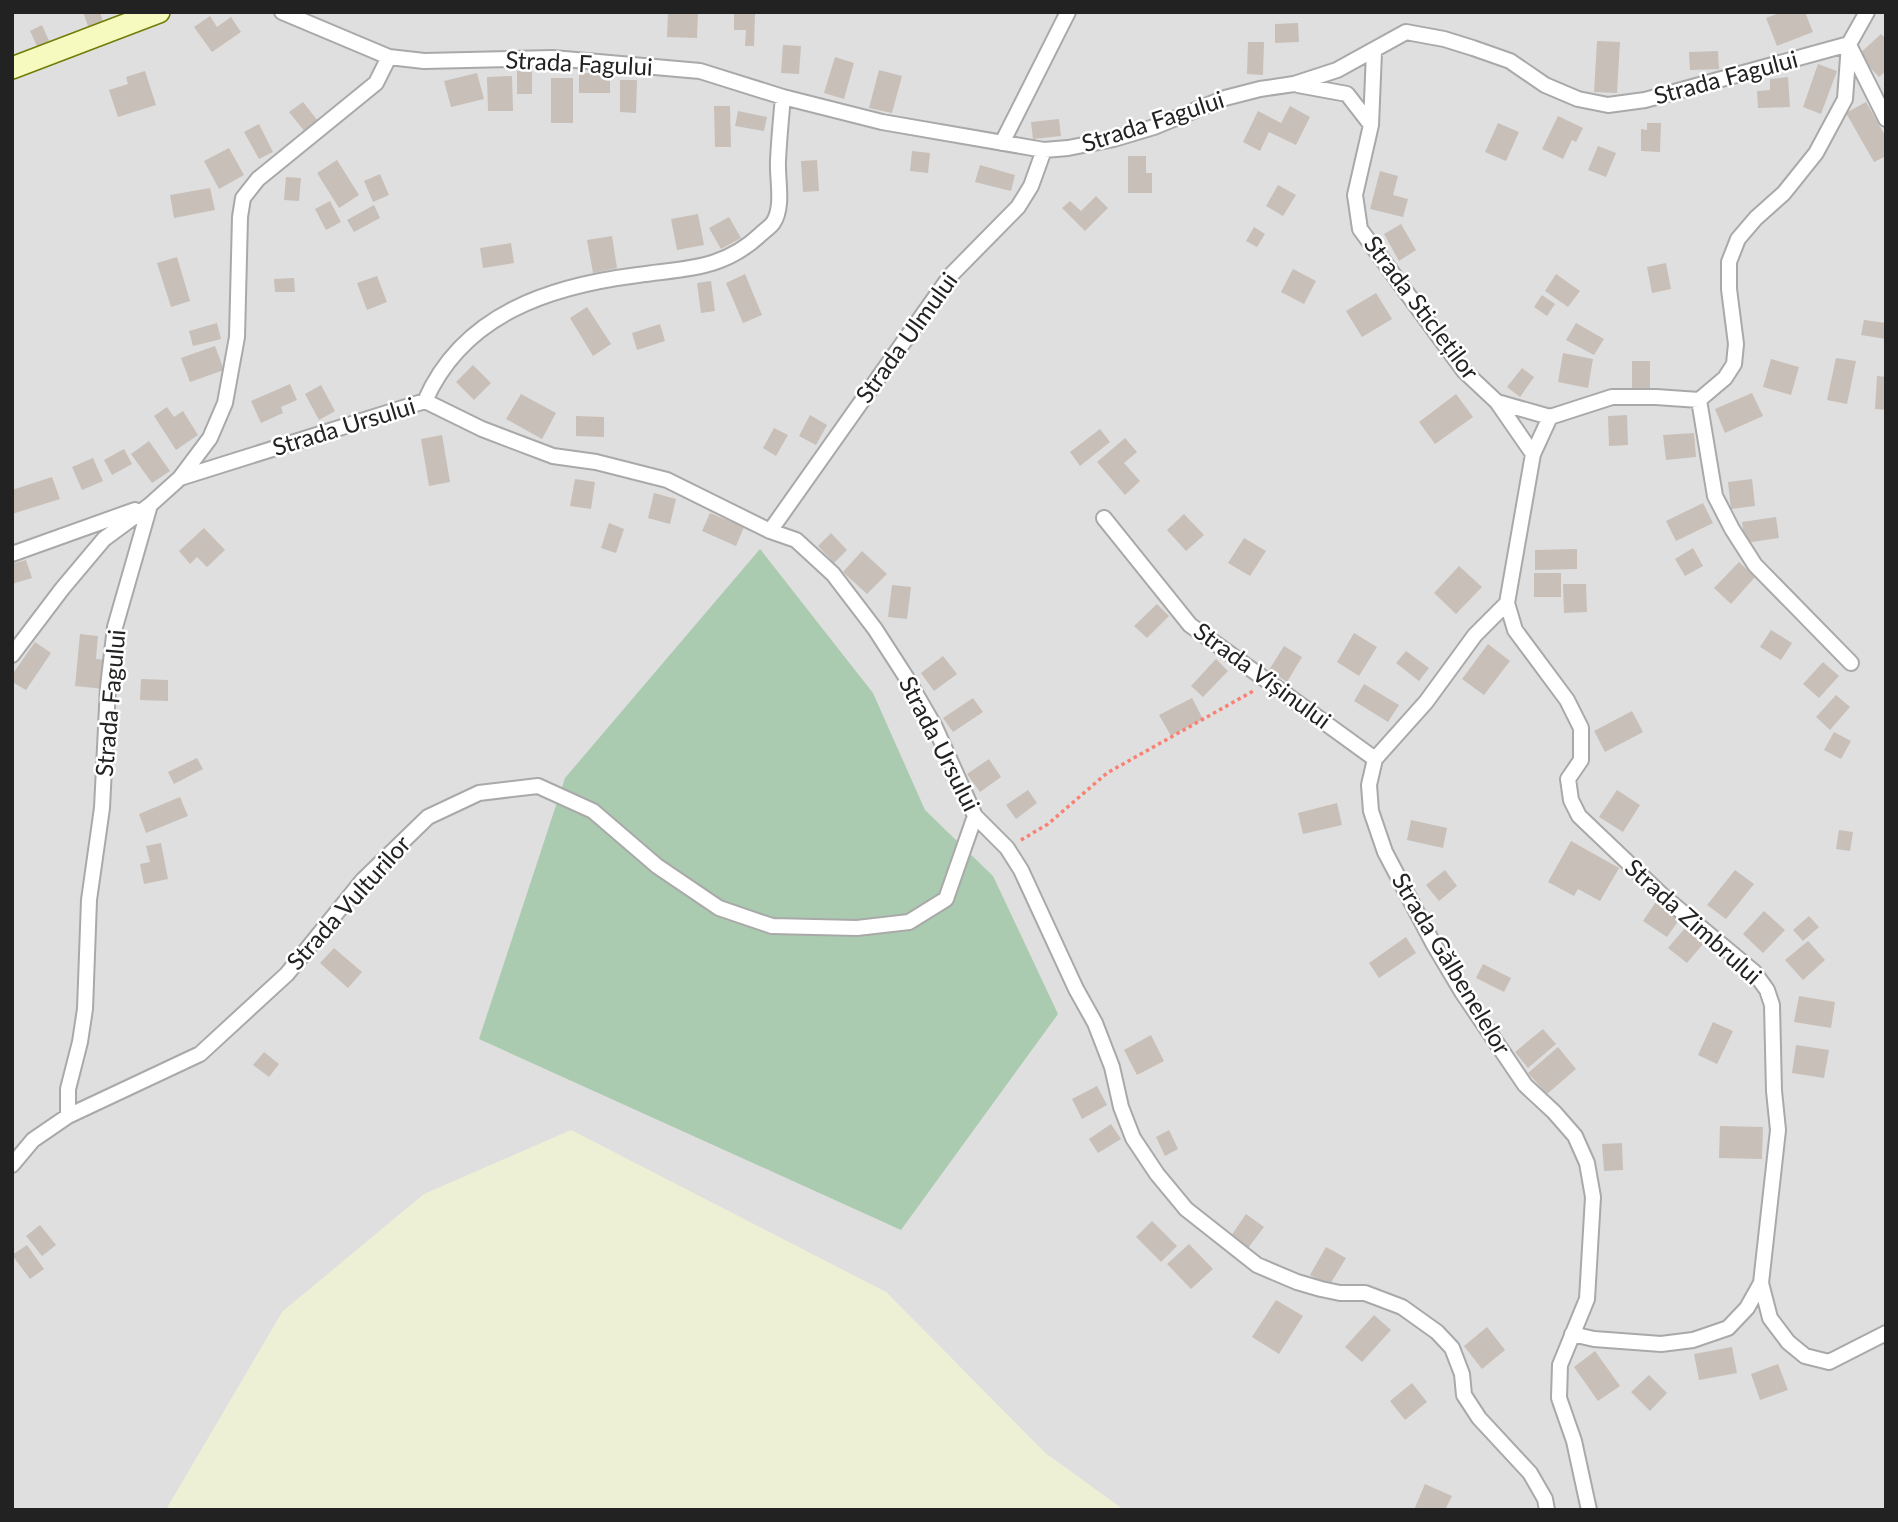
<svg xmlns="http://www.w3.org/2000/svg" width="1898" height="1522" font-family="Lato,sans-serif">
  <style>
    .residential { fill: #e0dfdf }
    .farmland { fill: #eef0d5 }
    .cemetery { fill: #aacbaf }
    .building { fill: #c7bfb8 }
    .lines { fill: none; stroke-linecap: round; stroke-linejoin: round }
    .minor-casing { stroke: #a9a9a9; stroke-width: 18 }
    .secondary-casing { stroke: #707d05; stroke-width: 24 }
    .path { stroke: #fa8072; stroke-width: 3.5; stroke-dasharray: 3.5 3.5; stroke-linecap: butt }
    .minor { stroke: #fff; stroke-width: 14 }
    .secondary { stroke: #f7fabf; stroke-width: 21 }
    .labels { text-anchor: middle; stroke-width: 5; stroke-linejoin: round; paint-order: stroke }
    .street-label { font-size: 24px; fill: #222; stroke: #fff }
  </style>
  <rect width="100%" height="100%" fill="#f2efe9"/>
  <path class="residential" d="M12,12H1886V1510H1124L1045,1453L886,1292L283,1311L166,1510H12Z"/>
  <path class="farmland" d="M571,1130L886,1292L1045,1453L1124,1510H166L283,1311L424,1194Z"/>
  <path class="cemetery" d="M760,549L873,693L925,810L993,876L1058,1014L901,1230L479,1039L565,778Z"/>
  <path class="building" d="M83,12H100L104,25L89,29Z
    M668,12H698L697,38L667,37Z
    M1782,12H1805L1813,32L1777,46L1766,18Z
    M734,13L755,14L754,46H745L746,30H734Z
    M210,16L217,27L231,17L241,32L212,52L194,27Z
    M1298,23L1299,42L1275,43V24Z
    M42,25L50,43L38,48L30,31Z
    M1881,34L1886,39V71L1879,77L1858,55Z
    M1597,41L1620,42L1617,93L1594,92Z
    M1248,42H1264L1263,75L1247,74Z
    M783,45L801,46L799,74L781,73Z
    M1718,51L1719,69L1690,70L1689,52Z
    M835,57L854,63L844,99L824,93Z
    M1818,64L1837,71L1821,114L1803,107Z
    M879,70L902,76L892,113L869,108Z
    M145,71L156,105L118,117L109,90L128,84L126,77Z
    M517,71H532V94H517Z
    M477,73L484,99L451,107L444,81Z
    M579,73H610V93H579Z
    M512,76L513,111H488L487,77Z
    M1788,77L1790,107L1758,108L1757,91L1770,90V79Z
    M551,78H573V123H551Z
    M620,80H637L636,113L620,112Z
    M303,102L318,121L305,132L289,112Z
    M1866,102L1886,137V156L1874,162L1846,113Z
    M714,106H730L731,147H715Z
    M1290,106L1310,117L1296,145L1269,132L1260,151L1243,142L1258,111L1281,123Z
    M738,111L767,117L764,131L735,126Z
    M1558,116L1583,128L1576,142L1572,140L1563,159L1542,149Z
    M1059,119L1061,136L1033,139L1031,122Z
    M1498,123L1519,132L1506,161L1485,152Z
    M1647,123H1661L1660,152L1641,151V129L1647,130Z
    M259,124L273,152L259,159L244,132Z
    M1598,146L1616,153L1606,177L1588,170Z
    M229,148L244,175L219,189L204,161Z
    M912,151L930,153L928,173L910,171Z
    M1128,156H1146V173H1152V193H1128Z
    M337,160L359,195L339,208L317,173Z
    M817,160L819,191L803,192L801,161Z
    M980,165L1015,175L1011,191L975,182Z
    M1380,171L1398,176L1393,195L1408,199L1403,217L1370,209Z
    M380,174L389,195L373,202L364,181Z
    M286,177L301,178L299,201L284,200Z
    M1278,185L1296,195L1283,216L1266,206Z
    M210,188L215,210L174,218L170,195Z
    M1096,196L1108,208L1085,231L1062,208L1070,201L1081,211Z
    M330,201L341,222L326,230L315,209Z
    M374,205L380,218L354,232L347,220Z
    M698,214L704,245L677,250L671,219Z
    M729,217L741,238L721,249L709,228Z
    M1401,224L1416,250L1399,261L1384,234Z
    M1254,227L1265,234L1257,247L1246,241Z
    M612,236L617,268L593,273L587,240Z
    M511,243L514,263L483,268L480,248Z
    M177,257L190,301L171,307L157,263Z
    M1666,263L1671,289L1652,293L1647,267Z
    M1293,269L1316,281L1304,304L1281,292Z
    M745,274L762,315L743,323L726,283Z
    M1556,274L1580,291L1568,307L1545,291Z
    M377,276L387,302L367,310L357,283Z
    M294,278L295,292H275L274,279Z
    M711,281L715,311L701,313L697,283Z
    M1376,293L1392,319L1362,337L1346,311Z
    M1542,295L1555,304L1547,316L1534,307Z
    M587,307L611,344L593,356L570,318Z
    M1864,320L1886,323V339L1861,335Z
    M217,323L221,339L193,346L189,331Z
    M1576,323L1604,339L1594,355L1566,340Z
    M660,324L665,341L637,350L632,333Z
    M215,346L224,370L190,382L181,358Z
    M1563,353L1593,359L1588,388L1558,382Z
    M1836,358L1856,361L1847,404L1827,400Z
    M1771,359L1799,367L1791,395L1763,387Z
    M1632,361H1650V389L1632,390Z
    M473,365L491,383L474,400L456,382Z
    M1522,368L1534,377L1520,397L1507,387Z
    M1877,376L1886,377V410L1875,409Z
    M290,384L297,400L281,407L283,413L261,423L251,401Z
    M321,385L335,411L319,420L305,394Z
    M1752,393L1763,416L1725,433L1715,409Z
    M521,394L556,413L542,439L506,419Z
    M1456,394L1473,417L1435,444L1419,422Z
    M167,407L174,417L183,411L198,435L176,450L154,416Z
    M810,415L827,425L816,445L799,436Z
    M1627,415L1628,445L1609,446L1608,416Z
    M576,416L604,417V437L576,436Z
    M774,428L788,435L776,456L763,448Z
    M1100,429L1110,442L1080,466L1070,452Z
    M1694,433L1696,457L1666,460L1663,435Z
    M442,435L450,482L429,486L421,439Z
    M1125,438L1137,452L1124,463L1140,481L1125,495L1097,462Z
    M149,441L170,471L152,483L131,454Z
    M124,449L132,464L112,475L104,460Z
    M93,458L103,481L82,490L72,467Z
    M52,477L60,499L12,514V490Z
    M575,479L595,482L591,509L570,506Z
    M1752,479L1755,506L1731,509L1728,482Z
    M654,493L676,499L670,524L648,518Z
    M1703,503L1713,523L1676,541L1666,521Z
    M710,513L744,527L736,546L702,531Z
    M1184,514L1204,535L1186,551L1167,530Z
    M1776,517L1779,538L1745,543L1742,522Z
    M609,523L624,529L616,553L601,548Z
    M204,528L225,550L207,567L197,557L190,564L179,551Z
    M831,533L847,550L834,563L818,546Z
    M1244,538L1266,551L1250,576L1228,563Z
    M1693,548L1703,566L1685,576L1675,559Z
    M1577,549V569L1535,570V550Z
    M862,551L887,574L867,594L843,572Z
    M26,560L32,578L12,584V564Z
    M1739,562L1755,577L1731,604L1714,588Z
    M1459,566L1482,587L1456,614L1434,593Z
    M1534,573H1561V597H1534Z
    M1563,584H1586L1587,612L1564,613Z
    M892,585L911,587L907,619L888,617Z
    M1157,604L1169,616L1147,638L1134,626Z
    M1771,630L1792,643L1781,660L1760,647Z
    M1354,633L1377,647L1359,676L1337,662Z
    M80,634L98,636L96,659L107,660L104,689L75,686Z
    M35,642L51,653L26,690L12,682V675Z
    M1488,644L1510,661L1484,695L1462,679Z
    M1284,646L1302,657L1287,682L1269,670Z
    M1406,651L1429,668L1419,681L1396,663Z
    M943,656L957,674L934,691L921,673Z
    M1216,659L1228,671L1203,697L1191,686Z
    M1823,662L1839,676L1819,698L1803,684Z
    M141,679L168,680V701L140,700Z
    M1364,684L1399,705L1388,722L1354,701Z
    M1836,695L1850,707L1830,730L1816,717Z
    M973,698L983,712L953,732L943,718Z
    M1192,698L1203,719L1171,736L1159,715Z
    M1632,711L1643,732L1605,752L1594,731Z
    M1834,732L1851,741L1841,759L1824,750Z
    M197,758L203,769L174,784L168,772Z
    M989,759L1001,777L980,792L967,774Z
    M1028,790L1037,803L1016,819L1006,805Z
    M1617,790L1640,805L1623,832L1599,817Z
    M180,797L188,816L146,833L139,814Z
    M1337,803L1342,825L1303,834L1298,813Z
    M1411,820L1447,828L1443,848L1407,840Z
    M1839,830L1853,832L1850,851L1836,849Z
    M1571,841L1619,868L1600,901L1578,889L1574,896L1548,882Z
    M161,843L168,879L144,884L140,864L150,862L146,846Z
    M1445,870L1457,886L1439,901L1426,885Z
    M1735,870L1754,884L1726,919L1707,905Z
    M1657,900L1681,917L1667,937L1643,921Z
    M1764,911L1785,930L1763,953L1743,934Z
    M1809,916L1819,927L1803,941L1793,930Z
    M1685,928L1703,944L1687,963L1668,948Z
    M1406,937L1416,953L1379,978L1369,963Z
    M1808,941L1825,960L1803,980L1785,960Z
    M334,948L362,972L348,988L320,963Z
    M1483,964L1511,978L1504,992L1476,978Z
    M1799,996L1835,1002L1831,1028L1794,1022Z
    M1713,1022L1733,1031L1717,1064L1698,1055Z
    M1543,1029L1556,1044L1528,1068L1515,1052Z
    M1151,1035L1164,1061L1137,1075L1124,1050Z
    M1796,1045L1829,1050L1824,1078L1792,1073Z
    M1558,1047L1576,1069L1547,1094L1528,1073Z
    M264,1052L279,1064L269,1077L253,1065Z
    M1097,1086L1107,1105L1082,1119L1072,1099Z
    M1111,1124L1121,1139L1098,1153L1089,1139Z
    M1720,1126L1763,1127L1762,1159L1719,1158Z
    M1169,1130L1178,1149L1165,1156L1156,1137Z
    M1622,1143L1623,1170L1604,1171L1602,1144Z
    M1246,1214L1264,1227L1248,1248L1231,1236Z
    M1152,1221L1177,1246L1161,1262L1136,1237Z
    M40,1225L56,1245L42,1256L26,1236Z
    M1189,1244L1213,1269L1191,1289L1167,1264Z
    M27,1245L44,1269L30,1279L12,1255Z
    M1326,1247L1346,1258L1329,1286L1310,1275Z
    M1276,1300L1303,1316L1279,1354L1252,1337Z
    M1374,1315L1391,1330L1362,1362L1345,1347Z
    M1487,1327L1505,1350L1482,1369L1464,1346Z
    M1732,1347L1737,1373L1699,1380L1694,1354Z
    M1595,1351L1620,1386L1598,1401L1574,1367Z
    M1778,1364L1788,1390L1760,1400L1751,1374Z
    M1649,1375L1667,1393L1650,1411L1631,1392Z
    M1412,1383L1427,1402L1405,1420L1390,1401Z
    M1425,1484L1452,1496L1445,1510H1414Z"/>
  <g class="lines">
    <g class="minor-casing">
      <path id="minor" d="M282,12L389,57
        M1849,45L1886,119
        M1374,52L1371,125L1355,195L1360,229L1464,371L1497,402L1533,454
        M1298,85L1347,94L1371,125
        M1002,143L1068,12
        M1699,400L1715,496L1732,529L1755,565L1851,663
        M425,401C463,314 550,286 638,275C686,268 723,270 761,234C764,231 770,227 773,223C784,207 777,179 778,161C779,139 781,118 783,97
        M1497,402L1550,417
        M180,478L425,401L482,429L553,456L596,462L667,480L770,531L796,540L833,574L875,629L906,677L935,727L975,816L1007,848L1021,870L1076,989L1095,1023L1112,1067L1121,1107L1133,1138L1157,1174L1186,1209L1257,1265L1297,1282L1321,1289L1340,1293H1365L1402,1307L1437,1332L1452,1348L1462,1374L1464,1395L1479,1418L1530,1473L1545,1499L1547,1510
        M1104,518L1190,625L1375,759
        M770,531L951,275L1018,207L1031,186L1044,150
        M12,554L135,510
        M1507,603L1515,630L1567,700L1581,728V760L1568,779L1571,800L1579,816L1664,897L1754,972L1767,990L1772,1005L1774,1091L1778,1130L1761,1283L1747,1308L1728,1328L1693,1340L1661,1344L1594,1339L1572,1334
        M12,655L62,589L104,539L150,505
        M68,1116L200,1054L287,974L363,880L428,817L479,793L538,786L593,811L657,866L719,908L772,926L857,928L909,922L946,899L975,816
        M12,1165L33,1140L68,1116V1089L80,1042L85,1009L89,900L102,808L108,687L115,627L150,505L180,478L210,438L225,403L237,337L240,217L243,198L258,179L376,83L389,57L424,61L553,58L700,71L783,97L882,122L1044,150L1068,148L1114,139L1154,127L1225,98L1260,89L1294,84L1337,70L1406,32L1444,39L1473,48L1510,61L1545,85L1578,99L1608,105L1645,100L1849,44
        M1761,1283L1770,1318L1788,1342L1805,1356L1829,1362L1886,1333
        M1589,1510L1574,1441L1559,1398L1560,1365L1587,1299L1593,1197L1587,1163L1575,1136L1554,1112L1525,1085L1462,992L1434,945L1385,852L1371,811L1369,785L1375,759L1426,702L1475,635L1507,603L1533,454L1550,417L1612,397H1656L1699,400L1725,378L1734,364L1736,344L1729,289V262L1738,239L1756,218L1784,193L1816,153L1845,99L1849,44L1867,12"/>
    </g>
    <g class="secondary-casing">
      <path id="secondary" d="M12,68L159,12"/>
    </g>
    <path class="path" d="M1021,840L1048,824L1107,773L1255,690"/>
    <use href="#minor" class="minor"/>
    <use href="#secondary" class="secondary"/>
  </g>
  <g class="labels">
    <g class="street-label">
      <text transform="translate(579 64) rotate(3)" y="8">Strada Fagului</text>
      <text transform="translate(1726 78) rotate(-15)" y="8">Strada Fagului</text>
      <text transform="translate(1153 122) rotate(-18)" y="8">Strada Fagului</text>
      <text transform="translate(1421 308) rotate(53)" y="8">Strada Sticleților</text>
      <text transform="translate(907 338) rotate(-54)" y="8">Strada Ulmului</text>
      <text transform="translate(344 427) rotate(-17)" y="8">Strada Ursului</text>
      <text transform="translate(1262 676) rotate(36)" y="8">Strada Vișinului</text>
      <text transform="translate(111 703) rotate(-85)" y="8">Strada Fagului</text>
      <text transform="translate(939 744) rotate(63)" y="8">Strada Ursului</text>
      <text transform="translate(349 903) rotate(-48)" y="8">Strada Vulturilor</text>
      <text transform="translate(1693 922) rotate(42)" y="8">Strada Zimbrului</text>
      <text transform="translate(1451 964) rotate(59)" y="8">Strada Gălbenelelor</text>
    </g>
  </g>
  <rect width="1898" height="1522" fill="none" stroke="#222222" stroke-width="28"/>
</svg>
